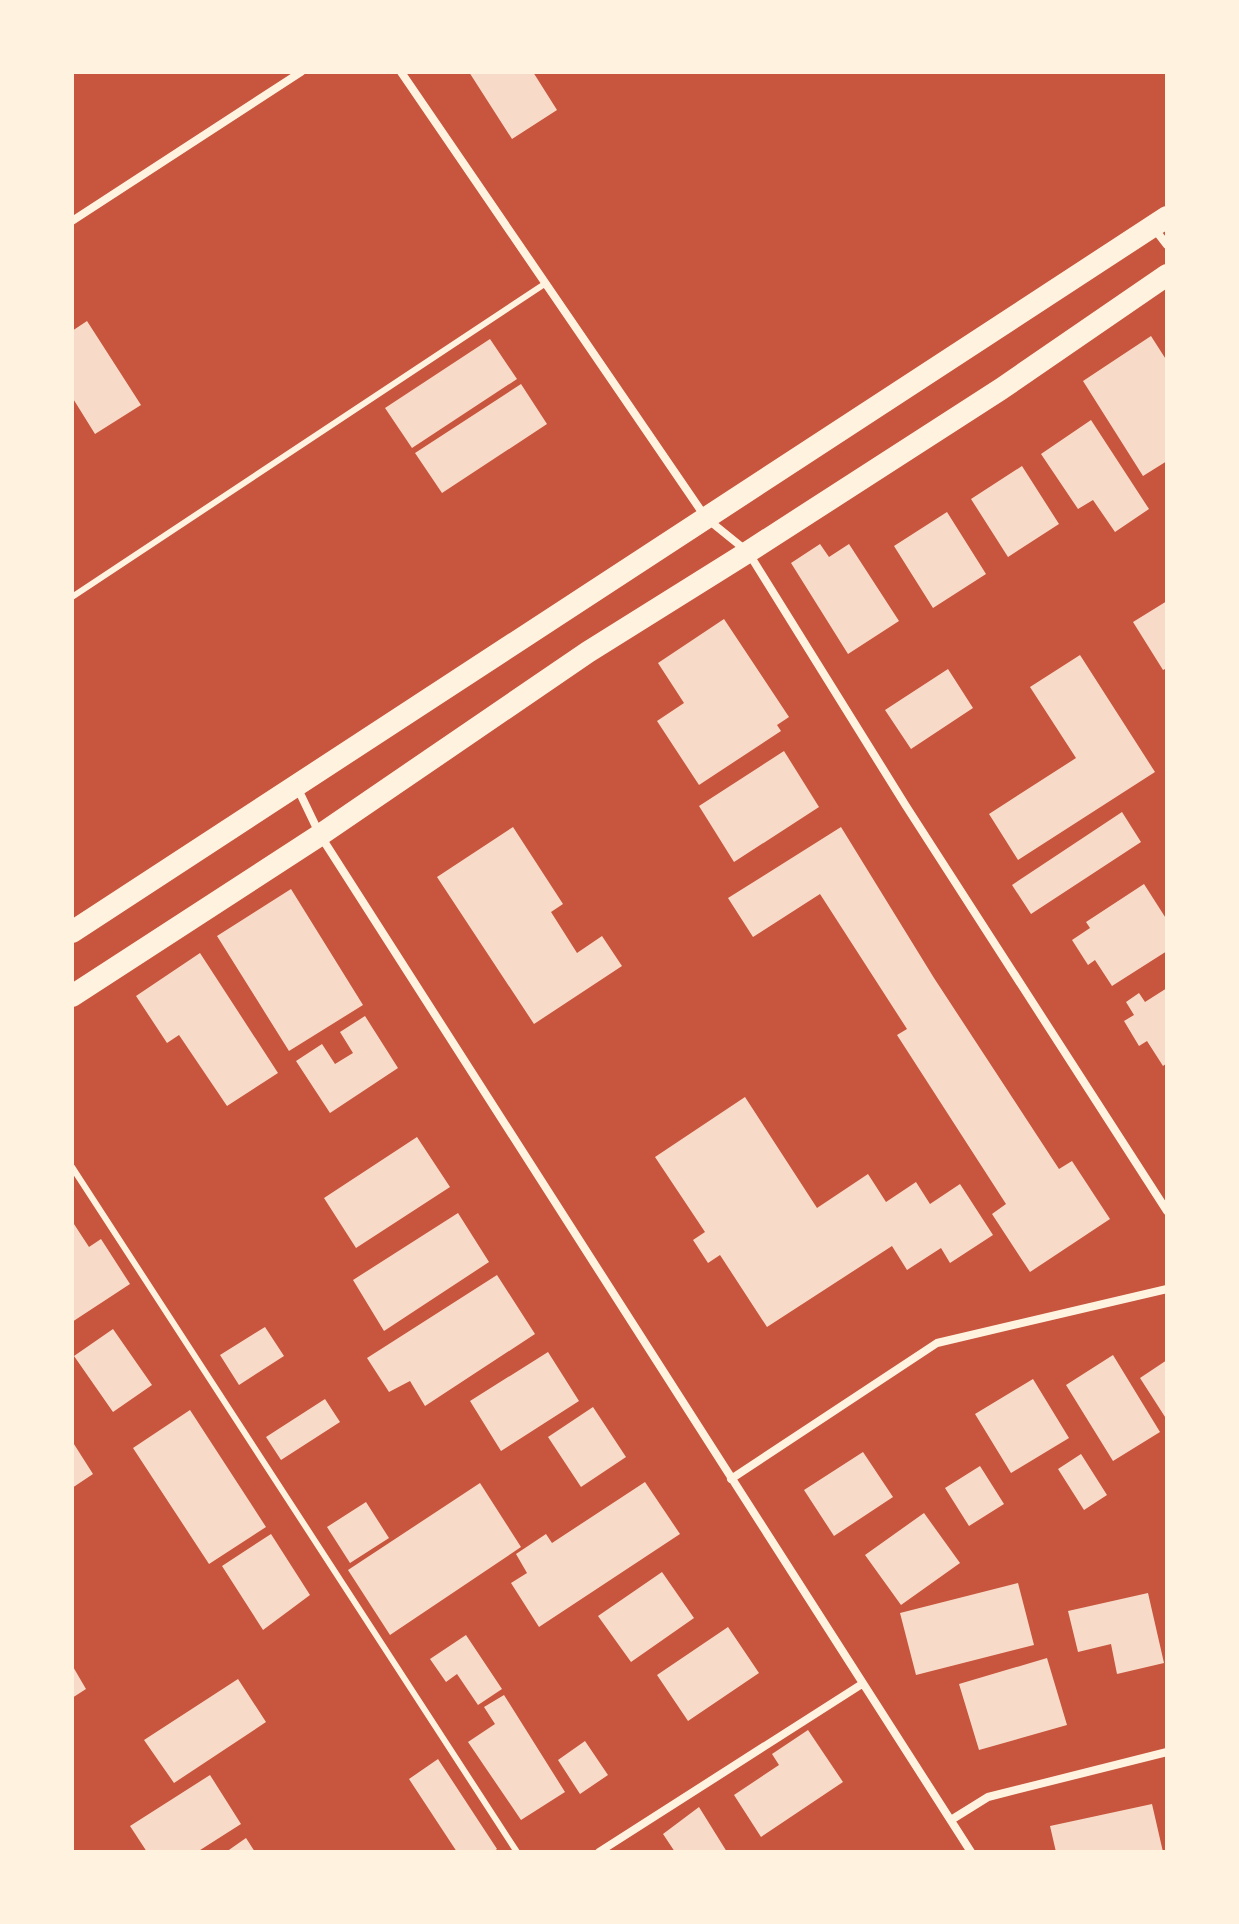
<svg xmlns="http://www.w3.org/2000/svg" width="1239" height="1924" font-family="'Titillium Web',sans-serif">
  <style>
    .building { fill: #f7dbc8 }
    .lines { fill: none; stroke-linecap: round; stroke-linejoin: round }
    .service { stroke: #fff3e0; stroke-width: 6 }
    .minor { stroke: #fff3e0; stroke-width: 8 }
    .trunk { stroke: #fff3e0; stroke-width: 22 }
  </style>
  <rect width="100%" height="100%" fill="#c8553d"/>
  <path class="building" d="M469,72H533L557,110L512,139Z
    M87,321L141,405L95,434L72,397V331Z
    M1151,336L1167,361V461L1143,476L1083,381Z
    M490,339L517,379L412,448L385,408Z
    M521,384L547,424L442,493L415,453Z
    M1091,420L1149,509L1115,532L1093,500L1078,509L1041,454Z
    M1022,466L1059,524L1008,557L971,499Z
    M947,512L986,574L933,608L894,546Z
    M820,544L829,557L849,544L899,621L848,654L791,563Z
    M1167,601V668L1163,670L1133,622Z
    M724,619L789,717L777,725L781,731L699,785L657,721L684,703L658,663Z
    M1080,655L1155,772L1018,860L989,814L1076,758L1030,687Z
    M948,669L973,708L911,749L885,710Z
    M784,751L819,807L734,862L699,806Z
    M1122,812L1141,842L1031,914L1012,885Z
    M513,827L563,904L551,912L577,953L602,936L622,966L534,1024L437,877Z
    M841,827L934,978L1059,1169L1072,1161L1110,1219L1030,1272L992,1214L1006,1204L897,1035L907,1029L820,894L753,937L728,898Z
    M1144,884L1167,920V951L1112,986L1095,960L1088,965L1072,940L1090,928L1086,922Z
    M291,889L363,1005L289,1051L217,936Z
    M200,953L278,1073L227,1106L179,1035L167,1043L136,996Z
    M1167,988V1063L1163,1066L1147,1041L1139,1046L1124,1021L1134,1015L1126,1002L1139,993L1145,1002Z
    M365,1016L398,1068L330,1113L296,1061L322,1044L335,1064L353,1053L340,1032Z
    M745,1097L817,1208L868,1174L886,1202L916,1182L930,1204L960,1184L993,1235L950,1263L941,1248L907,1270L892,1246L767,1327L720,1255L708,1263L693,1240L705,1232L655,1157Z
    M417,1137L450,1187L356,1248L324,1198Z
    M458,1213L489,1262L384,1331L353,1280Z
    M72,1221L89,1247L101,1239L130,1284L72,1322Z
    M497,1275L535,1334L425,1406L410,1381L389,1392L367,1358Z
    M265,1327L284,1356L239,1385L220,1355Z
    M113,1329L152,1385L113,1412L74,1356Z
    M548,1352L579,1401L501,1451L470,1401Z
    M1113,1355L1160,1432L1113,1461L1066,1385Z
    M1167,1360V1420L1140,1378Z
    M1033,1379L1069,1438L1011,1473L975,1414Z
    M325,1399L340,1422L281,1460L266,1437Z
    M593,1407L626,1457L581,1487L548,1437Z
    M190,1410L266,1527L209,1564L133,1448Z
    M72,1441L93,1474L72,1488Z
    M863,1452L893,1497L834,1536L804,1490Z
    M1081,1454L1107,1495L1084,1510L1058,1469Z
    M980,1466L1004,1504L969,1526L945,1488Z
    M645,1482L680,1534L539,1627L511,1583L527,1573L516,1554L546,1534L552,1543Z
    M480,1483L521,1547L390,1635L348,1570Z
    M366,1502L389,1538L350,1563L327,1527Z
    M924,1513L960,1563L901,1605L865,1555Z
    M271,1534L310,1595L263,1630L222,1566Z
    M662,1572L694,1618L631,1662L598,1616Z
    M1018,1583L1034,1645L916,1675L900,1613Z
    M1148,1593L1164,1663L1117,1674L1111,1644L1078,1652L1068,1611Z
    M728,1627L759,1673L688,1721L657,1675Z
    M466,1635L502,1689L478,1705L457,1674L446,1682L430,1659Z
    M1047,1658L1067,1725L979,1750L959,1684Z
    M72,1665L86,1689L72,1698Z
    M238,1679L266,1722L174,1783L144,1740Z
    M504,1695L565,1792L521,1820L468,1742L495,1724L484,1707Z
    M808,1730L843,1782L761,1837L734,1795L779,1765L772,1754Z
    M585,1741L608,1775L580,1794L558,1760Z
    M438,1759L497,1849L493,1852H457L409,1779Z
    M210,1775L241,1824L197,1852H147L130,1826Z
    M1152,1804L1163,1852H1056L1050,1826Z
    M699,1807L727,1852H675L663,1834Z
    M246,1838L255,1852H226Z"/>
  <g class="lines">
    <path class="service" d="M72,597L546,283
      M72,1167L517,1852"/>
    <path class="minor" d="M401,72L706,518L748,552L906,806L1167,1211
      M72,221L301,72
      M1153,227L1167,245
      M297,787L320,835L971,1852
      M731,1479L937,1343L1167,1289
      M951,1820L988,1797L1167,1752
      M599,1852L862,1684"/>
    <path class="trunk" d="M72,932L1167,217
      M72,996L320,835L588,652L748,552L1001,389L1167,275"/>
  </g>
  <rect width="1239" height="1924" fill="none" stroke="#fff3e0" stroke-width="148"/>
</svg>
